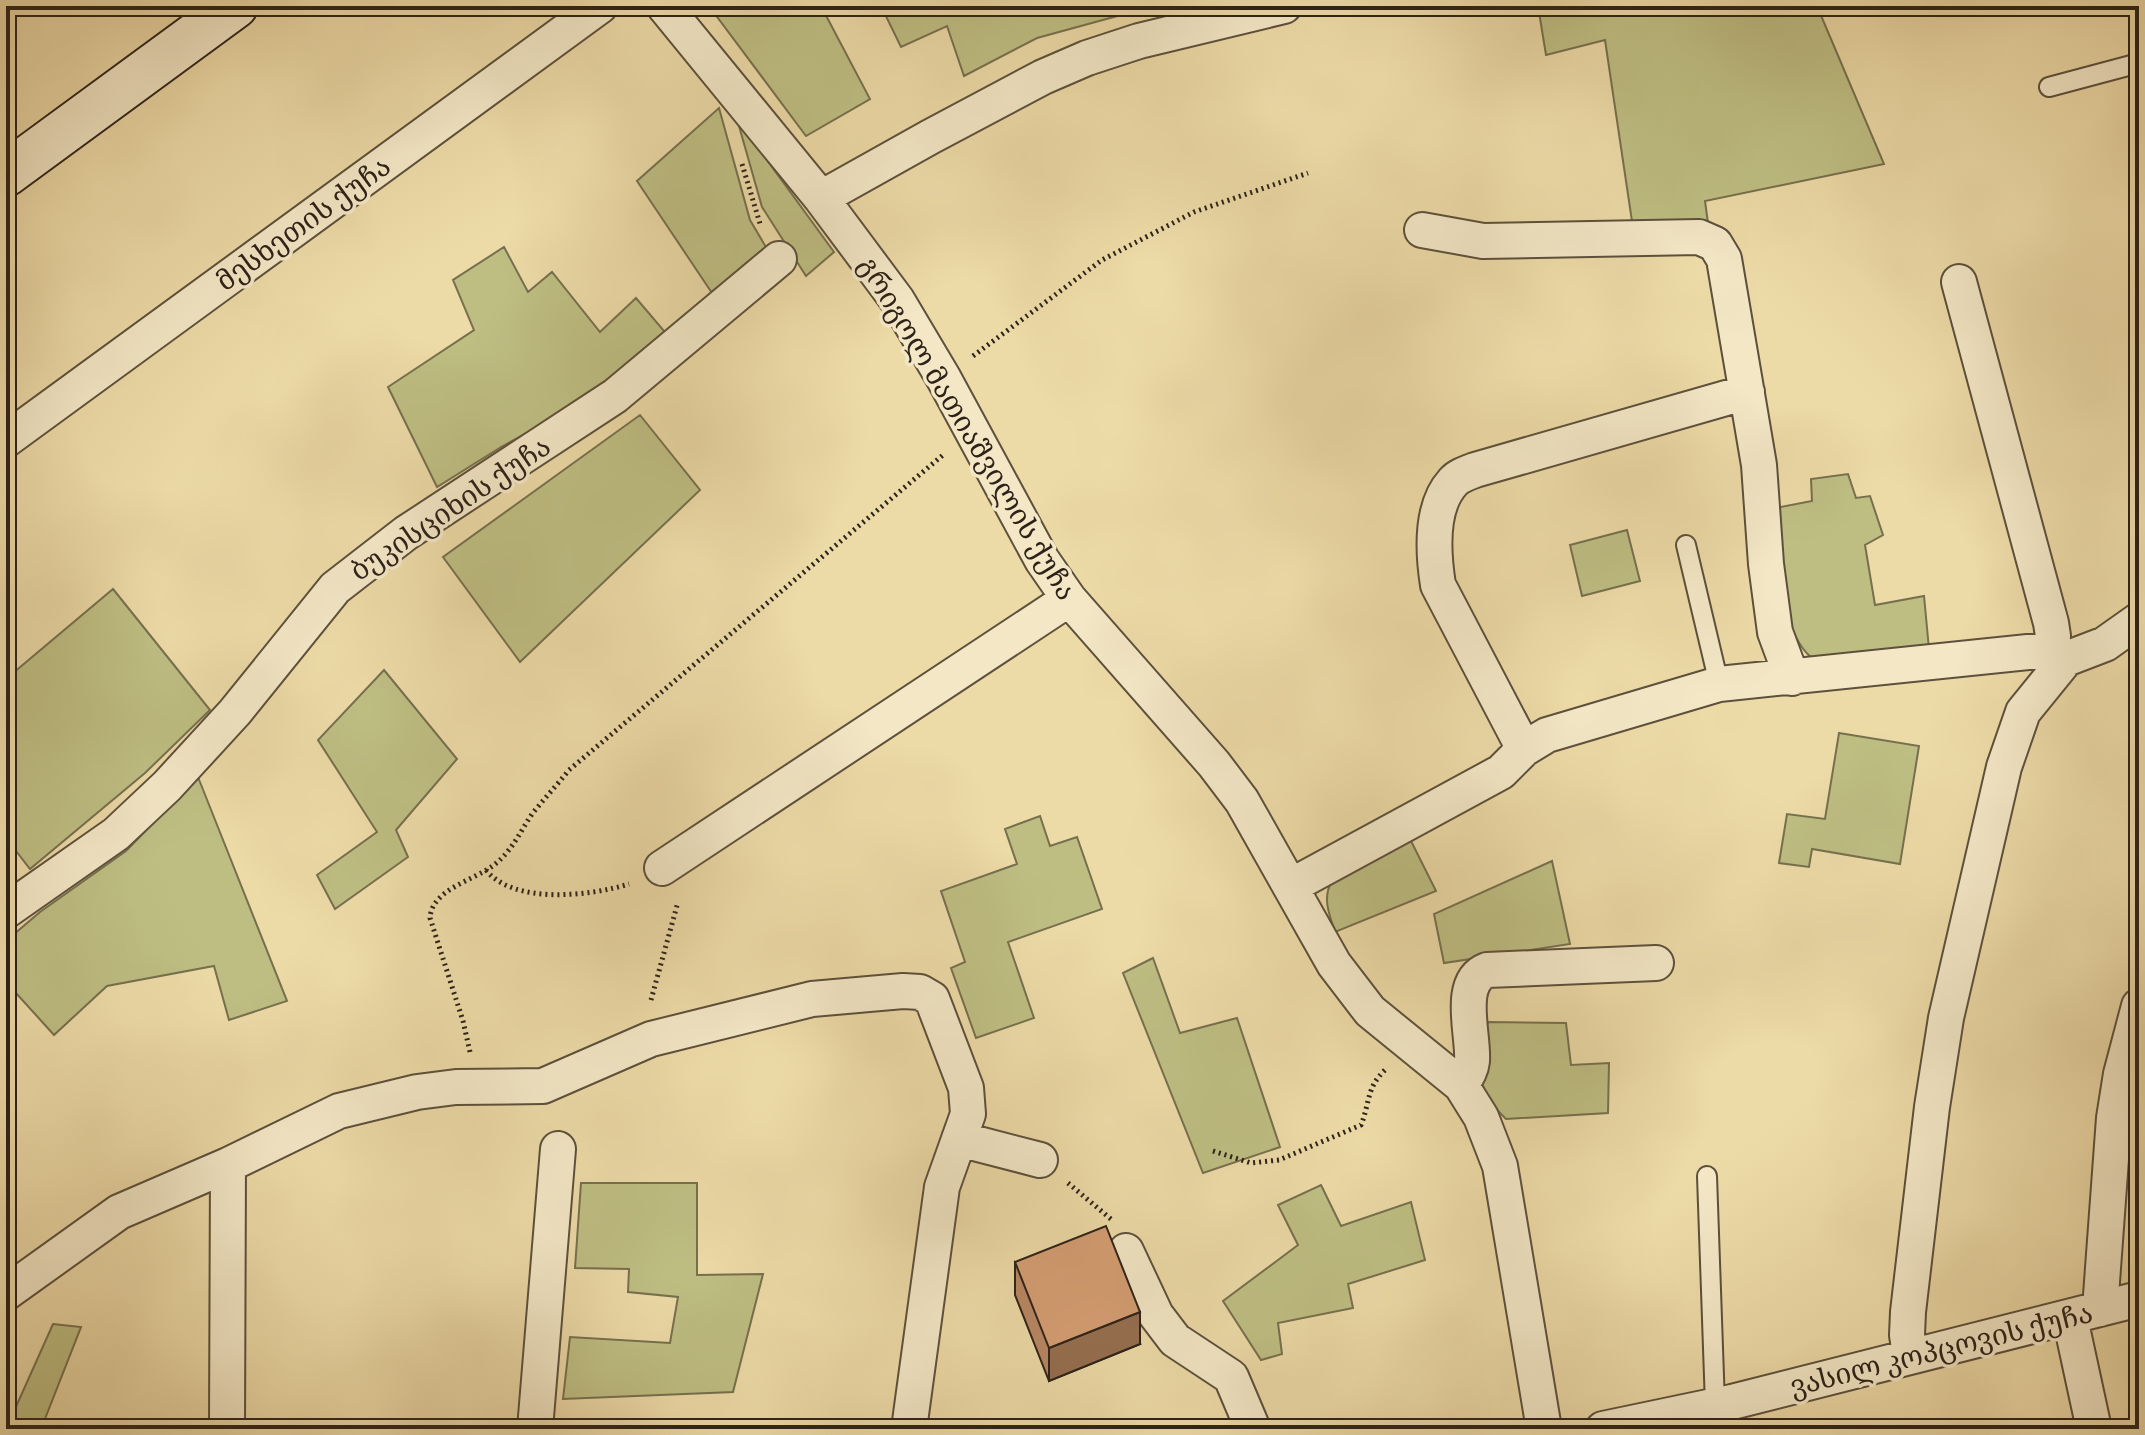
<svg xmlns="http://www.w3.org/2000/svg" width="2145" height="1435" font-family="'IM FELL Double Pica','Noto Serif Georgian',serif">
  <style>
    .green { fill: #bebe83; stroke: #76704e; stroke-width: 2 }
    .lines { fill: none; stroke-linecap: round; stroke-linejoin: round }
    .lane-casing { stroke: #5d503c; stroke-width: 22 }
    .street-casing { stroke: #5d503c; stroke-width: 38 }
    .secondary-casing { stroke: #2d2219; stroke-width: 48 }
    .path { stroke: #2d2219; stroke-width: 5; stroke-dasharray: 2 4; stroke-linecap: butt }
    .lane { stroke: #f3e7c6; stroke-width: 18 }
    .street { stroke: #f3e7c6; stroke-width: 34 }
    .secondary { stroke: #f3e7c6; stroke-width: 44 }
    .wall { fill: #b78763; stroke: #2d2219; stroke-width: 2 }
    .shaded-wall { fill: #956e50; stroke: #2d2219; stroke-width: 2 }
    .building { fill: #d59d73; stroke: #2d2219; stroke-width: 2 }
    .labels { text-anchor: middle; stroke-width: 7; stroke-linejoin: round; paint-order: stroke }
    .street-label { font-size: 28px; fill: #2d2219; stroke: #f3e7c6 }
  </style>
  <rect width="100%" height="100%" fill="#ecdaa7"/>
  <filter id="stains"><feTurbulence type="fractalNoise" baseFrequency=".0025" numOctaves="4"/><feColorMatrix values="0 0 0 0 .2 0 0 0 0 .09 0 0 0 0 .02 0 0 0 .5 -.17"/></filter>
  <radialGradient id="worn" r=".72"><stop offset=".6" stop-color="#630" stop-opacity="0"/><stop offset="1" stop-color="#630" stop-opacity=".3"/></radialGradient>
  <path class="green" d="M709,6H821L870,99L806,136Z
    M881,6H1154L1037,38L964,76L947,26L901,47Z
    M1538,6H1817L1884,164L1705,201L1708,223L1633,228L1605,40L1546,55Z
    M719,108L750,220L770,254L716,299L637,181Z
    M737,119L834,252L806,276L762,207Z
    M504,247L528,292L552,272L600,332L636,298L670,338L578,405L501,447L437,487L388,387L474,330L453,280Z
    M640,415L700,490L520,662L443,557Z
    M1848,474L1856,498L1870,496L1883,535L1865,545L1875,605L1924,596L1929,649L1812,658C1779,632 1776,550 1770,509L1812,501L1811,479Z
    M1627,530L1640,581L1582,596L1570,545Z
    M113,589L210,710L145,773L30,869L6,838V679Z
    M384,670L457,759L396,830L408,857L335,909L317,875L377,832L318,740Z
    M1839,733L1919,746L1900,864L1812,849L1809,867L1779,863L1787,814L1825,819Z
    M198,777L287,1001L229,1020L214,966L107,986L54,1035L6,982V941L40,912L126,851Z
    M1040,816L1050,846L1077,837L1102,909L1008,942L1034,1018L976,1038L951,968L965,962L941,891L1017,864L1005,829Z
    M1406,831L1436,891L1335,932C1332,922 1327,911 1327,900C1326,863 1380,846 1406,831Z
    M1552,861L1570,944L1444,963L1434,914Z
    M1153,958L1180,1033L1237,1018L1280,1147L1203,1173L1123,973Z
    M1488,1022L1566,1023L1571,1065L1609,1063L1608,1113L1506,1119C1474,1089 1475,1062 1488,1022Z
    M581,1183H697V1275L763,1274L733,1392L563,1399L570,1337L670,1343L678,1297L628,1292L629,1269L575,1268Z
    M1321,1185L1341,1226L1411,1202L1425,1260L1348,1284L1353,1308L1278,1323L1282,1354L1261,1360L1223,1301L1298,1245L1278,1205Z
    M53,1324L81,1327L41,1429H6Z"/>
  <g class="lines">
    <g class="lane-casing">
      <path id="lane" d="M2049,87L2139,63
        M1686,545L1719,684
        M1707,1176L1715,1405"/>
    </g>
    <g class="street-casing">
      <path id="street" d="M664,6L821,198L897,300L944,379L1042,560L1069,599L1214,764L1242,801L1334,964L1370,1011L1461,1085L1481,1117L1500,1166L1544,1429
        M821,198L930,137L1043,77L1087,58L1139,41L1284,6
        M1422,230L1483,241L1699,237L1715,244L1724,259L1759,465L1766,564L1775,632L1792,678
        M1959,282L2051,623L2053,636L2048,652
        M6,440L600,6
        M1524,749L1438,585C1433,553 1430,507 1453,482C1458,476 1467,473 1475,470L1747,392
        M662,868L1069,599
        M1291,886L1501,772L1524,749L1547,735L1719,684L2028,652H2048L2066,659L2105,644L2139,620
        M6,911L116,834L167,786L235,712L335,588L406,533L615,396L779,259
        M1461,1085C1466,1077 1471,1071 1472,1061C1474,1035 1456,982 1487,970L1656,963
        M959,1139L1040,1160
        M1126,1251L1156,1315L1175,1340L1231,1377L1253,1429
        M6,1293L119,1212L228,1165L339,1111L417,1092L456,1087L543,1086L651,1039L812,999L903,991L920,992L932,999L966,1088L968,1114L942,1187L909,1429
        M2100,1309L2114,1118L2121,1074L2139,1006
        M2070,1318L2094,1429
        M1910,1355L1907,1335L1908,1312L1932,1107L1946,1018L2004,767L2023,712L2066,659
        M227,1429L228,1165
        M535,1429L558,1149
        M1603,1429L1732,1402L2139,1299"/>
    </g>
    <g class="secondary-casing">
      <path id="secondary" d="M6,174L235,6"/>
    </g>
    <path class="path" d="M742,164L761,227
      M973,356L1102,260L1194,212L1308,173
      M486,870C514,905 590,896 629,884
      M651,1000L678,902
      M470,1052L463,1021L430,918C432,889 473,881 494,865C512,851 520,832 532,814C544,799 557,785 569,770L943,455
      M1213,1151L1251,1163L1279,1160L1361,1125C1370,1103 1366,1088 1385,1070
      M1068,1183L1112,1220"/>
    <use href="#lane" class="lane"/>
    <use href="#street" class="street"/>
    <use href="#secondary" class="secondary"/>
  </g>
  <path class="wall" d="M1015,1262L1140,1344L1049,1381L1015,1295Z"/>
  <path class="shaded-wall" d="M1140,1312V1344L1049,1381V1348Z"/>
  <path class="building" d="M1106,1226L1140,1312L1049,1348L1015,1262Z"/>
  <g class="labels">
    <g class="street-label">
      <text transform="translate(303 223) rotate(-36)" y="10">მესხეთის ქუჩა</text>
      <text transform="translate(968 428) rotate(59)" y="10">გრიგოლ მათიაშვილის ქუჩა</text>
      <text transform="translate(450 508) rotate(-34)" y="10">ბუკისციხის ქუჩა</text>
      <text transform="translate(1941 1349) rotate(-14)" y="10">ვასილ კოპცოვის ქუჩა</text>
    </g>
  </g>
  <rect width="2145" height="1435" fill="none" stroke="#ecdaa7" stroke-width="32"/>
  <rect x="8" y="8" width="2129" height="1419" fill="none" stroke="#2d2219" stroke-width="4"/>
  <rect x="16" y="16" width="2113" height="1403" fill="none" stroke="#2d2219" stroke-width="2"/>
  <rect width="100%" height="100%" filter="url(#stains)"/>
  <rect width="100%" height="100%" fill="url(#worn)"/>
</svg>
